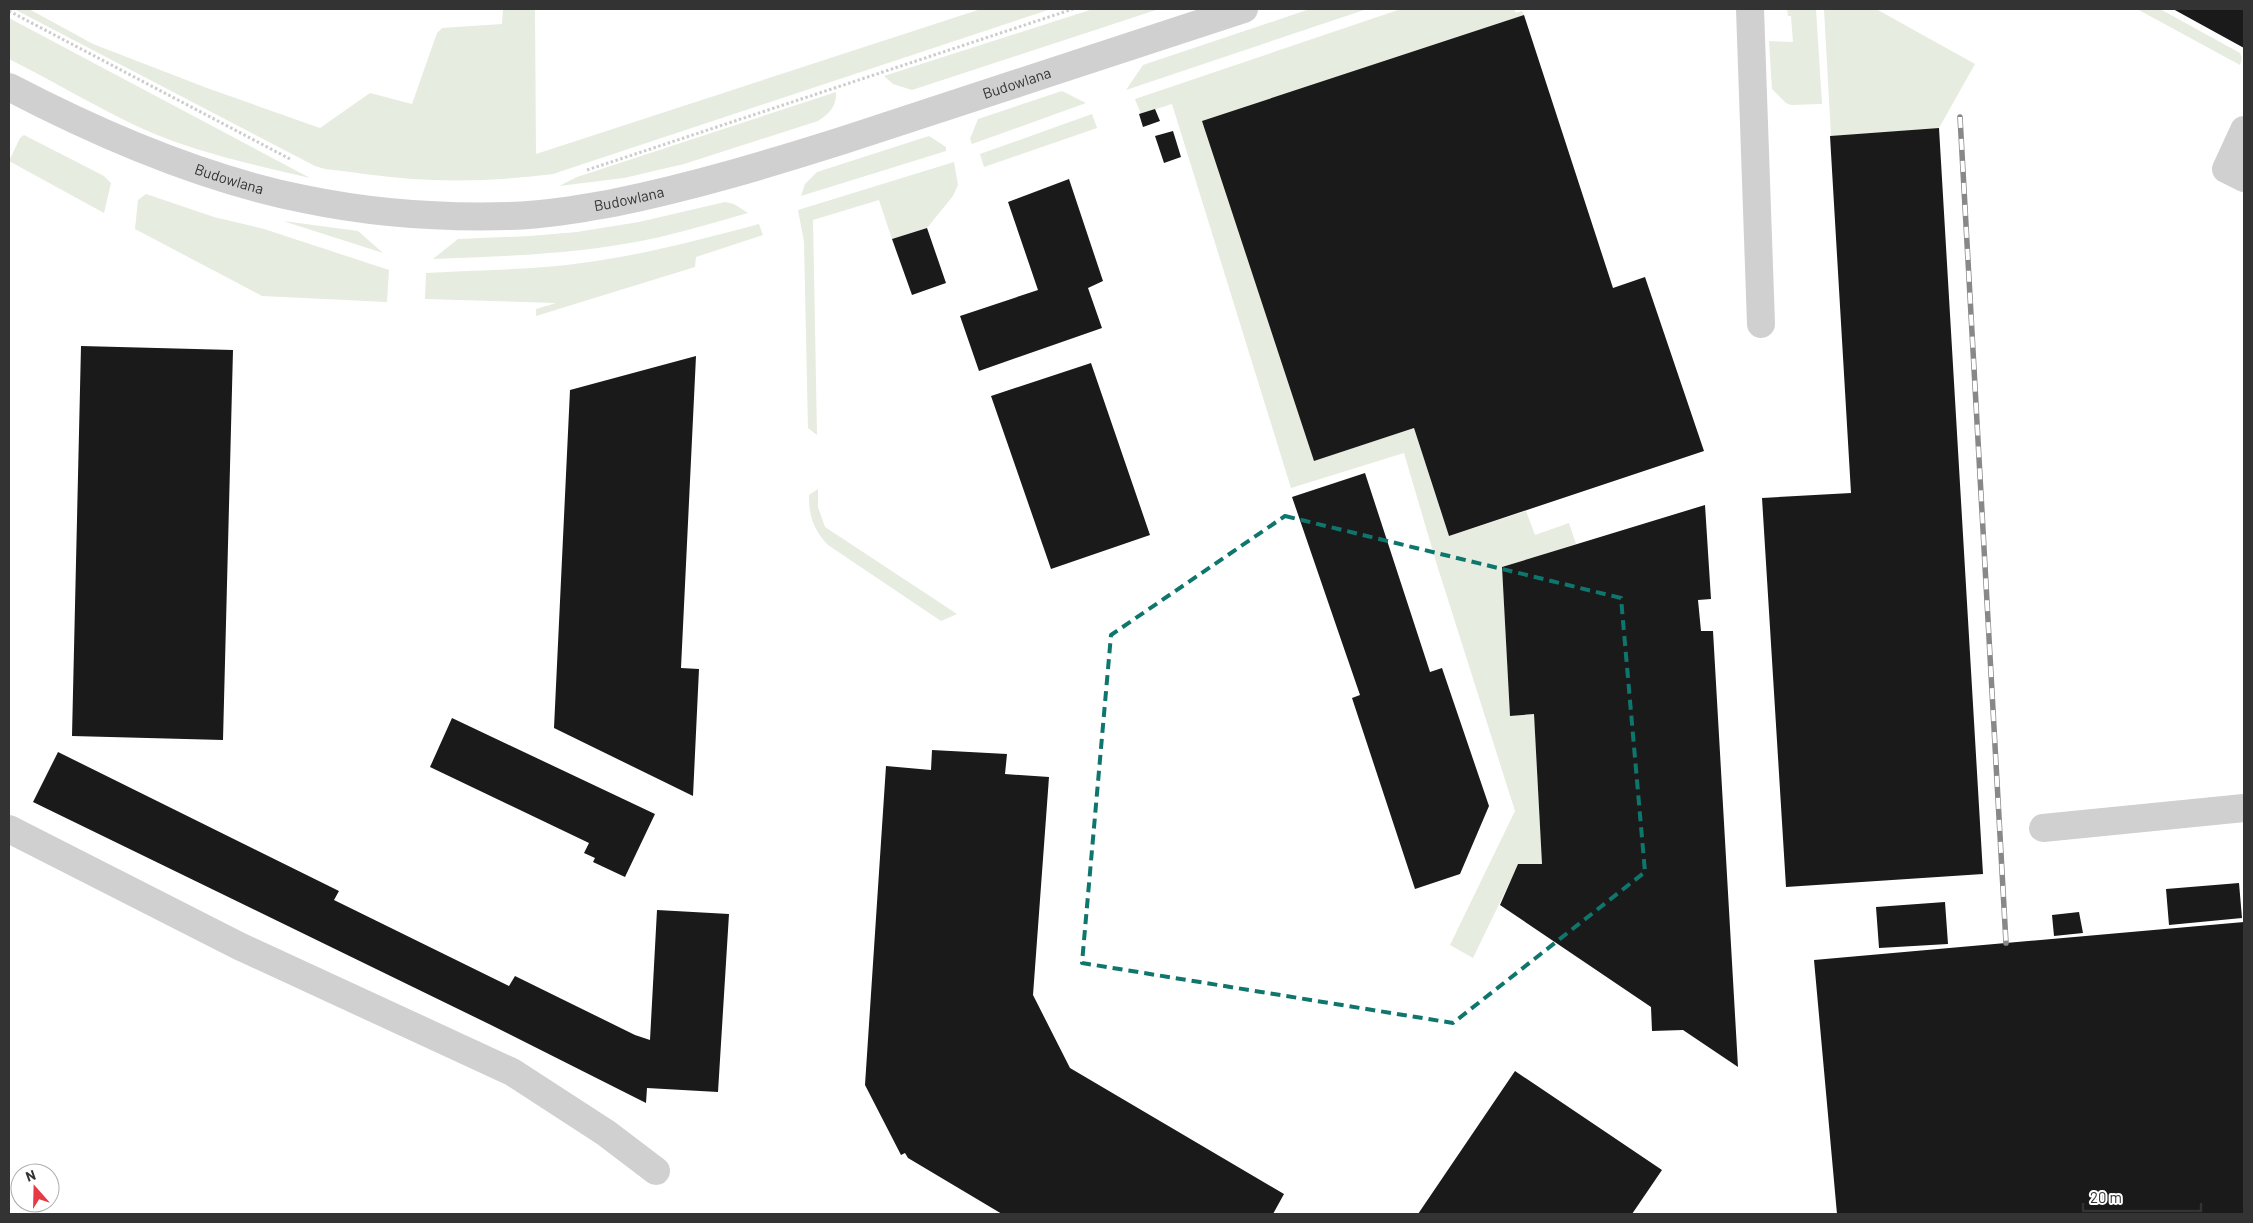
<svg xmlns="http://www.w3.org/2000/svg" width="2253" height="1223" font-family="Barlow,sans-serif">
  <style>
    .green { fill: #e6ecdf }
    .building { fill: #1a1a1a }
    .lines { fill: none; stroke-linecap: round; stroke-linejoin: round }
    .path { stroke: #cdcdcd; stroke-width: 3; stroke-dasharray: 2.5 2.5; stroke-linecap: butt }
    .minor { stroke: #d0d0d0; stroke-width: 28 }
    .rail-casing { stroke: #888; stroke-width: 5.5 }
    .rail { stroke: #fff; stroke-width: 4; stroke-dasharray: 11; stroke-linecap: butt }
    .marked { fill: none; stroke: #0f766e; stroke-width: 4; stroke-dasharray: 10 6; stroke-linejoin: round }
    .labels { text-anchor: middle; stroke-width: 5; stroke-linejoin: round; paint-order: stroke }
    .street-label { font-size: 15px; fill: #333; stroke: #fff }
  </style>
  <rect width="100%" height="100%" fill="#fff"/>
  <path class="green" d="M14,9H29L93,44L207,88L320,128L370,93L412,104L437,33L442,28L502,24L503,9H535L536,154L981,9H1051L553,174C507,180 459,182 413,179C383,177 354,172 325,169L315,166Z
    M1093,9H1159L912,90L893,84L884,76Z
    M1310,9H1367L1126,90L1143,65Z
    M1401,9H1514L1516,13L1522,11L1524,15L1314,461L1414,428L1449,536L1526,511L1535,535L1569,523L1576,544L1502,567L1510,716L1534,714L1542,864L1518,865L1473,958L1450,945L1515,811L1437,565L1404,453L1291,488L1172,104L1141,114L1135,99Z
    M1787,9H1816L1822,104L1791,105L1786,103L1772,89L1769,41L1793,42L1791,16H1788Z
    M1824,9H1876L1975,64L1939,128L1831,136Z
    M2137,9H2160L2240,53L2242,58L2240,65Z
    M9,18L310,178C254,165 194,152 141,128C96,107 53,81 9,59Z
    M1062,91L1086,103L972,144L970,139L978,119Z
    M836,92C837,106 829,114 818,121L684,164L624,178L559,186L577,177Z
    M1092,114L1097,128L984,167L980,154Z
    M24,135L104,176L111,183L104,213L9,161L20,138Z
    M929,136L946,147V151L801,196L805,184L817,172Z
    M954,162L958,185L953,196L927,228L892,239L879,200L813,220L817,435L808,428L804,242L798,210Z
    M146,194L214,217L264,229L389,270L387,302L262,296L135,229L138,200Z
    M725,202L734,204L748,213C719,221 689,230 660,237C585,254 509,256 433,259L458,239L530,236L577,232L639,222Z
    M283,221L358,231L383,253Z
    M759,224L763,235L696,257L695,267L536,316V309L556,303L425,299L426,273C480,270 535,270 589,262C647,254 703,239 759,224Z
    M818,489V507L825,527L957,614L941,621L828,545C813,529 809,516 809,495Z"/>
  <path class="building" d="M2173,9H2244V48Z
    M1524,15L1613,288L1645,277L1704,451L1449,536L1414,428L1314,461L1202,121Z
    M1155,109L1160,121L1143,127L1139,114Z
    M1939,128L1983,874L1786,887L1762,498L1851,493L1830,136Z
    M1173,131L1181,157L1164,163L1155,136Z
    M1069,179L1103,281L1088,288L1102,328L979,371L960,316L1038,290L1008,202Z
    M927,228L946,283L912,295L892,239Z
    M81,346L233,350L223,740L72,736Z
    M696,356L681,668L699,669L693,796L554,728L570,390Z
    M1091,363L1150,535L1051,569L991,396Z
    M1365,473L1430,672L1442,668L1489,806L1460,874L1415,889L1352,698L1360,695L1292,497Z
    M1705,505L1711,599L1698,600L1701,631H1713L1738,1067L1683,1030L1652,1031L1651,1007L1500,905L1518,864H1542L1534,714L1510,716L1502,567Z
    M452,718L655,814L625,877L593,862L595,858L584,853L589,843L430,767Z
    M932,750L1007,754L1005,774L1049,777L1033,995L1070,1068L1284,1194L1273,1214H1002L908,1158L905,1153L901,1155L865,1085L886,766L931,770Z
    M58,752L339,891L334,900L509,986L515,976L635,1035L650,1040L657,910L729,914L718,1092L647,1088L646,1103L491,1025L33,802Z
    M2239,883L2242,918L2169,925L2166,889Z
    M1945,902L1948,944L1879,948L1876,907Z
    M2079,912L2083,933L2054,936L2052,915Z
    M2244,922V1214H1837L1814,960Z
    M1515,1071L1662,1170L1632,1214H1418Z"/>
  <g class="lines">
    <path class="path" d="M9,11L290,159
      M587,170L1073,9"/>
    <g class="minor">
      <path d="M1750,9L1761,324"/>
      <path id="s1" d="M9,87C99,134 204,179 304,199C371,213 442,218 510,216C545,215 579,209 613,203C692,187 768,164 844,140C978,97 1110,52 1244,9"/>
      <path d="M2244,130L2226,169L2244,178"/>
      <path d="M2043,828L2244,808"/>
      <path d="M9,829L239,946L512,1072L606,1133L656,1171"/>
    </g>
    <g class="rail-casing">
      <path id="rail" d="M1960,117L2006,943"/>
    </g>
    <use href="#rail" class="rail"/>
  </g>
  <path class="marked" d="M1285,516L1621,598L1645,872L1453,1023L1082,963L1111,635Z"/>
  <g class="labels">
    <g class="street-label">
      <text dy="5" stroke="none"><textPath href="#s1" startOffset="1049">Budowlana</textPath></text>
      <text dy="5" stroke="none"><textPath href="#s1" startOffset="239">Budowlana</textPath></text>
      <text dy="5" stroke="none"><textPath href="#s1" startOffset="644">Budowlana</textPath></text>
    </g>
  </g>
  <rect width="2253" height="1223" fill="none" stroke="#333333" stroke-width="20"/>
  <g transform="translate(35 1188) rotate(340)"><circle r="24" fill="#ffffff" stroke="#adadad"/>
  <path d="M0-4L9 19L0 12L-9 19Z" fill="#e63946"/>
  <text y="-8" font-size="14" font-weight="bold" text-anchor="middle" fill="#333333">N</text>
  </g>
  <path d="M2083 1203v8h118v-8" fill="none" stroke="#333333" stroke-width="2.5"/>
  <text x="2090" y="1203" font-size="15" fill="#333333" stroke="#ffffff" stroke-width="4" paint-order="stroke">20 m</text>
</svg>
